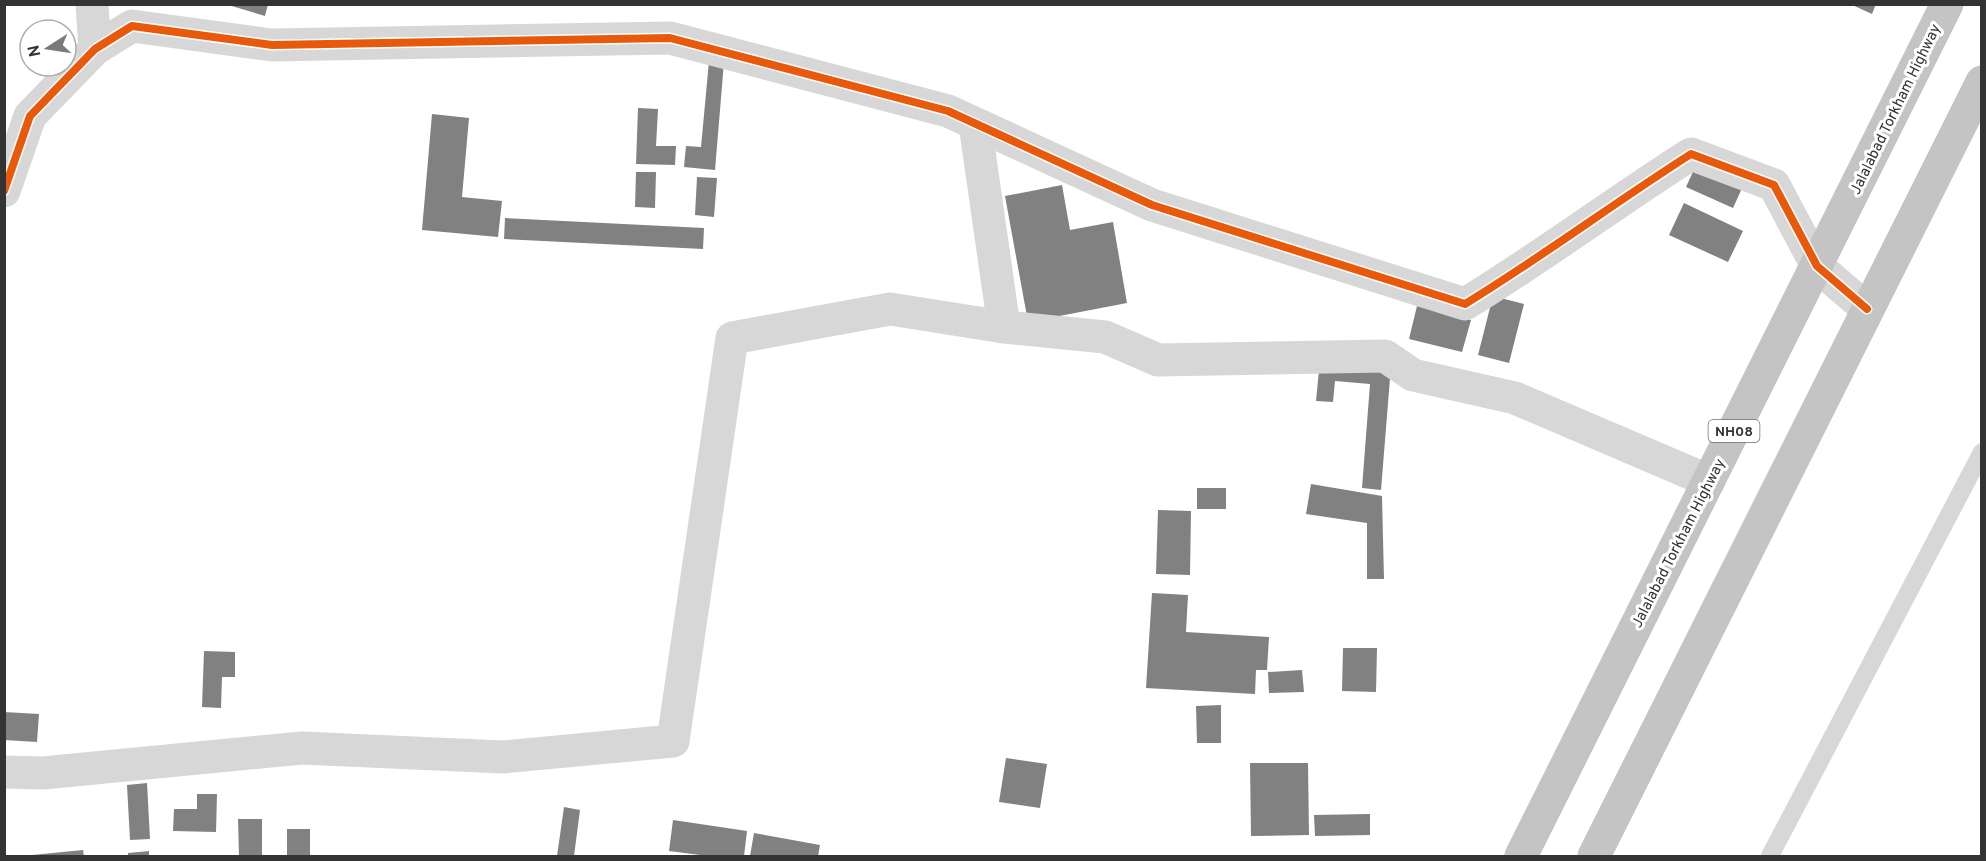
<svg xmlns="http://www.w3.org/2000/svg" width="1986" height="861" font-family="Overpass,sans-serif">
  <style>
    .building { fill: #818181 }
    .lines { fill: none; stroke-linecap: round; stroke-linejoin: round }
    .lane { stroke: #d7d7d7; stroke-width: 18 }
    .street { stroke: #d7d7d7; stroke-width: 33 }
    .highway { stroke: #c4c4c4; stroke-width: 33 }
    .cycleway-casing { stroke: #fff; stroke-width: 11 }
    .cycleway { stroke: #e8590c; stroke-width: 8 }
    .labels { text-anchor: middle; stroke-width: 6; stroke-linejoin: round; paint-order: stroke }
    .shield { fill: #fff; stroke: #707070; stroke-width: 1.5 }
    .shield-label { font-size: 14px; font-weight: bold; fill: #333 }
    .street-label { font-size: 15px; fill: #333; stroke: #fff }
  </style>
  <rect width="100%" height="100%" fill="#fff"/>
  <path class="building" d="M225,4H268L265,16Z
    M1850,4H1876L1872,14Z
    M709,61L724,62L715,170L684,167L686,146L701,147Z
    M638,108L658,109L656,146H676L675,165L636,164Z
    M432,114L469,118L462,197L502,201L498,237L422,230Z
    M1696,165L1743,186L1733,208L1686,187Z
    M636,172H656L655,208L635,207Z
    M697,177L717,178L714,217L695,215Z
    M1062,185L1070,230L1113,222L1127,303L1028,322L1005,196Z
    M1684,203L1743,231L1728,262L1669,235Z
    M505,218L704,228L703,249L504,239Z
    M1493,296L1524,304L1509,363L1478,355Z
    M1417,306L1471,320L1462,352L1409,339Z
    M1320,360L1391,366L1381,490L1362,488L1370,384L1335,381L1333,402L1316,401Z
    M1311,484L1382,496L1384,579H1367V523L1306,514Z
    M1197,488H1226V509H1197Z
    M1158,510L1191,511L1190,575L1156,574Z
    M1152,593L1188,595L1186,632L1269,637L1267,670H1256L1255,694L1146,688Z
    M1343,648H1377L1376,692L1342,691Z
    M204,651L235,652V677H222L221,708L202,707Z
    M1302,670L1304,692L1269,693L1268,672Z
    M1221,705V743H1197L1196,706Z
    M4,712L39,714L37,742L4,740Z
    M1006,758L1047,764L1040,808L999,802Z
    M1250,763H1308L1309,835L1251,836Z
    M147,783L150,839L130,840L127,785Z
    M197,794H217L216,832L173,831L174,809H197Z
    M564,807L580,810L574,856H557Z
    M1370,814V835L1315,836L1314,815Z
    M238,819H262V856H239Z
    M673,820L747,831L744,856H708L669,851Z
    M287,829H310V856H287Z
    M754,833L820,845L818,856H750Z
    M83,850L84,856H32V855Z
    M149,851V856H128V853Z"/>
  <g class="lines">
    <path class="lane" d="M1770,856L1982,452"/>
    <path class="street" d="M92,4L95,49
      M975,124L1004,327
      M4,191L30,116L95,49L132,26L272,45L670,38L948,111L1152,205L1465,304C1542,257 1614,203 1691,154L1774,185L1817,266L1867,309
      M4,772L43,773L302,748L503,757L673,741L732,338L890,309L1004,327L1105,337L1158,360L1385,356L1413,375L1515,398L1709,481"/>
    <path class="highway" d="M1521,856L1947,4
      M1594,856L1982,82"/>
    <g class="cycleway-casing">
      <path id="cycleway" d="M4,191L30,116L95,49L132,26L272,45L670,38L948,111L1152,205L1465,304C1542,257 1614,203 1691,154L1774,185L1817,266L1867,309"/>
    </g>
    <use href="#cycleway" class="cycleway"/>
  </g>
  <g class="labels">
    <rect class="shield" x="1708.5" y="420" width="51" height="22" rx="4.5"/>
    <g class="shield-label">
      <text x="1734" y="436">NH08</text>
    </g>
    <g class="street-label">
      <text transform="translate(1895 109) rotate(-64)" y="5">Jalalabad Torkham Highway</text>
      <text transform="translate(1678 543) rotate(-63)" y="5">Jalalabad Torkham Highway</text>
    </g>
  </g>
  <rect width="1986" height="861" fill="none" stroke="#333333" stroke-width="12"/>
  <g transform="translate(48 48) rotate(258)"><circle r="28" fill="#ffffff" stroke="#adadad" stroke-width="1.5"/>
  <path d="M0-4.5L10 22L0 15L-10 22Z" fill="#7a7a7a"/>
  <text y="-9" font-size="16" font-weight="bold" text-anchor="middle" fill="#333333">N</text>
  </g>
</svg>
